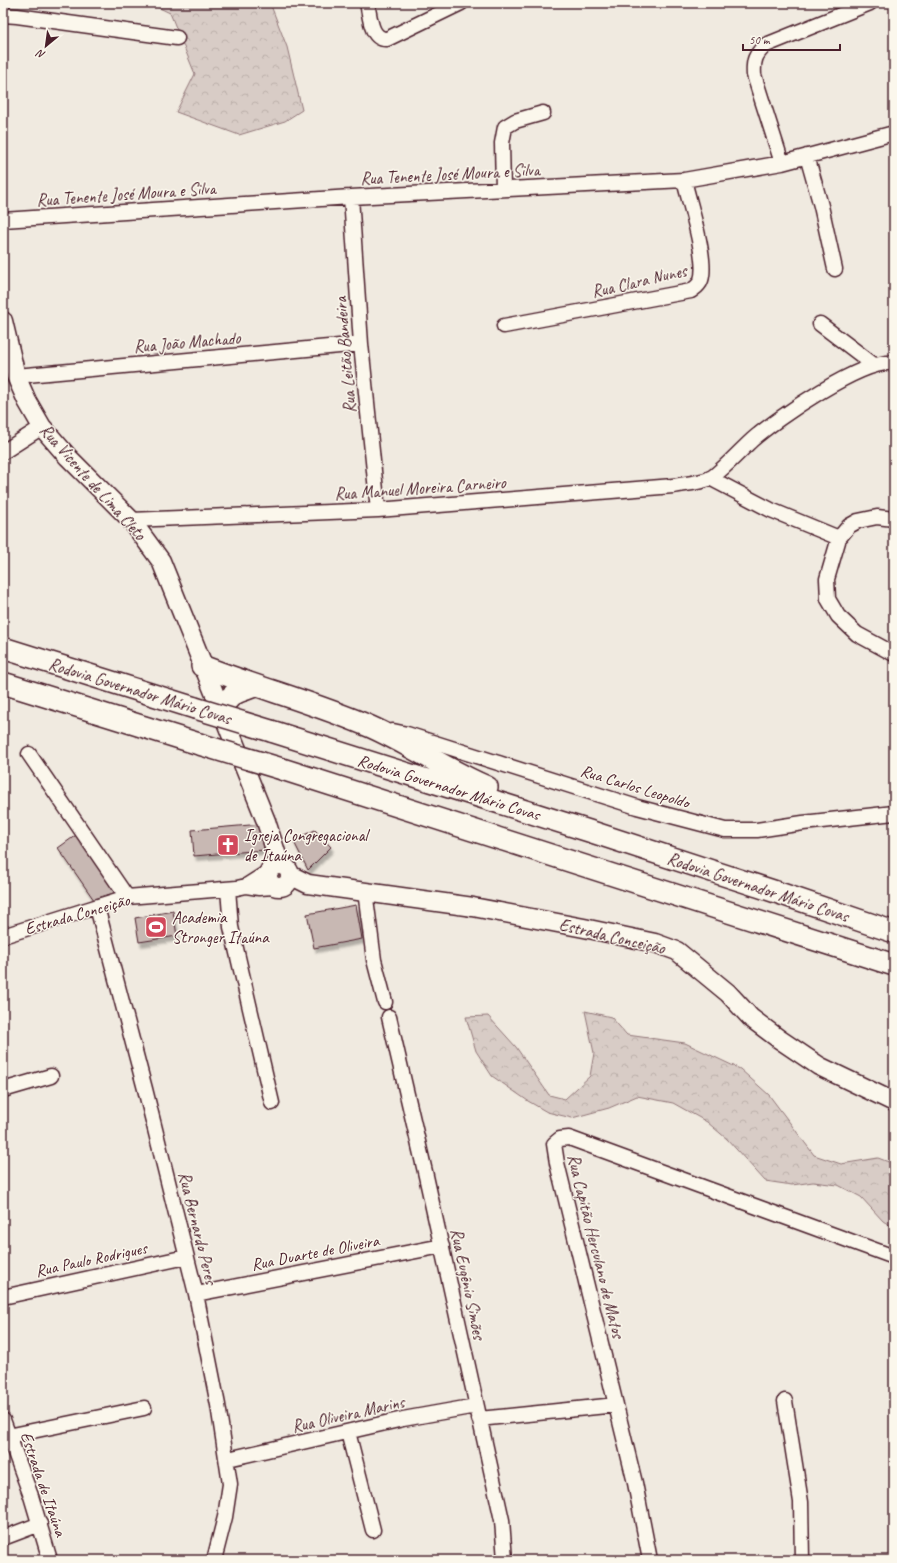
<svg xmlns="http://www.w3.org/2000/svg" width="897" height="1563" font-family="Caveat,sans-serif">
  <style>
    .forest { fill: url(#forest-crowns); stroke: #917678 }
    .building { fill: #c8b8b3; stroke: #4a1f2b; filter: url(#shadow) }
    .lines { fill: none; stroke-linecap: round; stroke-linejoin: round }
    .minor-casing { stroke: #4a1f2b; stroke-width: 17 }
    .major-casing { stroke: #4a1f2b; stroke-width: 21 }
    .highway-casing { stroke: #4a1f2b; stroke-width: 24 }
    .minor { stroke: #fbf7ec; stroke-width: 14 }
    .major { stroke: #fbf7ec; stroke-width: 18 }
    .highway { stroke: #fbf7ec; stroke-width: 21 }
    .highway-bridge-casing { stroke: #4a1f2b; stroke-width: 24; stroke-linecap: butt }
    .highway-bridge { stroke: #fbf7ec; stroke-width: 21 }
    .labels { text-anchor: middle; stroke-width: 3; stroke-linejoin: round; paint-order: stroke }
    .street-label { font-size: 17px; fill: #4a1f2b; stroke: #fbf7ec }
    .poi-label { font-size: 17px; fill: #4a1f2b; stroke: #fbf7ec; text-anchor: start }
  </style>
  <defs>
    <pattern id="forest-crowns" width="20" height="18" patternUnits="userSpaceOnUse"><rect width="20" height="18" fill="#d8ccc6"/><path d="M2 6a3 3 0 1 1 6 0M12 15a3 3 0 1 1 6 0" fill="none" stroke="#bbafaa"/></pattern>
    <filter id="shadow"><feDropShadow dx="2.5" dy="4.5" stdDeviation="1" flood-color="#0004"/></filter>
  </defs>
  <rect width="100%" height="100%" fill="#f0eae0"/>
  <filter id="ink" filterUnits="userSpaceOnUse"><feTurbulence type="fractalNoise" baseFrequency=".025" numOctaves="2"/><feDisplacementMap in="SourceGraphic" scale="8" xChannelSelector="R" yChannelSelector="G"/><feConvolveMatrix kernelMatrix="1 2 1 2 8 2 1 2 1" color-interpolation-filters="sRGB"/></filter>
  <g filter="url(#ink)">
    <path class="forest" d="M149,3H270L287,47L302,110L285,121L239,135L176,112L195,74L170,13Z
      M585,1011L611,1017L627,1035L685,1043L740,1069L769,1095L814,1155L841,1164L878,1158L894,1164V1228L883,1221L861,1197L838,1185L813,1182L792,1185L765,1181L727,1139L707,1122L673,1103L637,1096L609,1108L572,1118L547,1112L528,1101L492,1076L476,1051L466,1017L488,1016L516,1047L549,1095L565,1099L590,1076L594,1053Z"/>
    <path class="building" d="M262,824L264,850L194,856L192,830Z
      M315,830L331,847L308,870L293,840Z
      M79,833L119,891L94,900L58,848Z
      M356,905L362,939L314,948L307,914Z
      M173,911L177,936L139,942L135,918Z"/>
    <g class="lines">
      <g class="minor-casing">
        <path id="minor" d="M367,3C370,15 370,40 387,39L461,3
          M3,15L17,16L177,38
          M807,156L821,206L835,269
          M782,163L754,75C753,61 755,54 766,45L870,3
          M503,189L502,143L505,127L515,121L543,113
          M351,197L361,344L378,510
          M3,220L351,197L684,180L782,163L894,133
          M820,324L874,365
          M504,326L691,291C695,288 699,286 701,280C708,260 689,202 684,180
          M16,376L361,344
          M3,452L42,427
          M710,478L771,510L839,538
          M894,519L877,517L858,521L849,526L839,538L827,579L828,599L838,616L857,634L894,654
          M131,520L378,510L673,486C684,484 698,483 709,479C717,476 743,448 752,440C777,418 862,359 894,363
          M393,731L407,734L637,807L725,830H757L803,823L894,813
          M29,754L127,897
          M246,886L259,888L274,887
          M228,889L231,927L272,1103
          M365,891L374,960L385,1002
          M97,907L145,1089L196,1294L218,1405L230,1484L225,1517L214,1560
          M3,936L127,897L237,888L246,886L268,872
          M389,1017L426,1176L502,1520L505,1560
          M3,1090L51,1076
          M196,1294L442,1246
          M3,1297L186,1257
          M785,1401L801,1502L802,1560
          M479,1419L616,1405
          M3,1420L31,1496L50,1560
          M348,1432L373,1530
          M8,1436L144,1408
          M228,1459L403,1419L476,1406
          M3,1538L40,1524
          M650,1560L635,1483L557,1163L554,1144L560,1139L569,1138L894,1257"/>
      </g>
      <g class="major-casing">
        <path id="major" d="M3,321L16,376L27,401L42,427L68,457L131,520L161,561L266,821L280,865
          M268 876a11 11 0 1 1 22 0a11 11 0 1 1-22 0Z
          M290,875L308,884L473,907L584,928L655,943L677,951L728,993L751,1018L779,1039L819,1066L894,1102"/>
      </g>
      <g class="highway-casing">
        <path id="highway" d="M3,648L195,708
          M202,666C258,688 316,703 371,727C411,745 447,770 487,787
          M3,683L199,744
          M221,710C231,692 236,693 255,686
          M271,731L589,831L773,891L894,932
          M282,769L894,965"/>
      </g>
      <use href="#minor" class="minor"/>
      <use href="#major" class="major"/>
      <use href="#highway" class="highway"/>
      <g class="highway-bridge-casing">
        <path id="highway-bridge" d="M195,708L271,731
          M199,744L282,769"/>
      </g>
      <use href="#highway-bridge" class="highway-bridge"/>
    </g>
  </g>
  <defs>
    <g id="church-square" transform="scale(1.15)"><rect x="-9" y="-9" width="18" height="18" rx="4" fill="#d1495b" stroke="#fbf7ec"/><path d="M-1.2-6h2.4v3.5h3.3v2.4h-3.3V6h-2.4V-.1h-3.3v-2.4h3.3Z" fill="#fff"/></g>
    <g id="stadium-square" transform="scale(1.15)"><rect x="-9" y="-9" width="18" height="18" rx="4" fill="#d1495b" stroke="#fbf7ec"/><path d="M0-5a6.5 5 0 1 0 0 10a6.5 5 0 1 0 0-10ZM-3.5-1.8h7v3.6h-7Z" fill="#fff"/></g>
  </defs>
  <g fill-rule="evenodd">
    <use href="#church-square" x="228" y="845"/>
    <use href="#stadium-square" x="156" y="927"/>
  </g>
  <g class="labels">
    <g class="street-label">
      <text transform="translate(450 174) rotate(-3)" y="6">Rua Tenente José Moura e Silva</text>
      <text transform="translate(126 194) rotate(-4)" y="6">Rua Tenente José Moura e Silva</text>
      <text transform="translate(639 281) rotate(-13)" y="6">Rua Clara Nunes</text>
      <text transform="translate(187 342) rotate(-5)" y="6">Rua João Machado</text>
      <text transform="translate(345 355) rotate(-95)" y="6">Rua Leitão Bandeira</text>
      <text transform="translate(93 482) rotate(48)" y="6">Rua Vicente de Lima Cleto</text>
      <text transform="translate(420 488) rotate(-4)" y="6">Rua Manuel Moreira Carneiro</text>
      <text transform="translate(140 691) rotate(17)" y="6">Rodovia Governador Mário Covas</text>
      <text transform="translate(635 786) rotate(17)" y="6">Rua Carlos Leopoldo</text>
      <text transform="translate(449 787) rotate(17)" y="6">Rodovia Governador Mário Covas</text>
      <text transform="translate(758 887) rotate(18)" y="6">Rodovia Governador Mário Covas</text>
      <text transform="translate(77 914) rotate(-16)" y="6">Estrada Conceição</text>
      <text transform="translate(612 936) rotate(13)" y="6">Estrada Conceição</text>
      <text transform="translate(198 1228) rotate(76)" y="6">Rua Bernardo Peres</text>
      <text transform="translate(596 1246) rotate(76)" y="6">Rua Capitão Herculano de Matos</text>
      <text transform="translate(315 1252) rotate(-11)" y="6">Rua Duarte de Oliveira</text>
      <text transform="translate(91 1259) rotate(-12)" y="6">Rua Paulo Rodrigues</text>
      <text transform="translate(468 1284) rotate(78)" y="6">Rua Eugênio Simões</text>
      <text transform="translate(348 1414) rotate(-13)" y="6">Rua Oliveira Marins</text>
      <text transform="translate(44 1484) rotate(71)" y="6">Estrada de Itaúna</text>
    </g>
    <g class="poi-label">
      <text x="244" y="841">Igreja Congregacional<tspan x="244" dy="20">de Itaúna</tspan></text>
      <text x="172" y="923">Academia<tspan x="172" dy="20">Stronger Itaúna</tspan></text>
    </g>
  </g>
  <rect width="897" height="1563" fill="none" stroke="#fbf7ec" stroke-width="16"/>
  <rect x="8" y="8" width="881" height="1547" fill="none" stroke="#4a1f2b" stroke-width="1.5" filter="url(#ink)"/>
  <g transform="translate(46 46) rotate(209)" stroke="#fbf7ec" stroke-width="3" paint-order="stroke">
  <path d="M0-3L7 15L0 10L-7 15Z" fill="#4a1f2b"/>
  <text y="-6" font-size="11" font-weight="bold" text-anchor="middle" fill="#4a1f2b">N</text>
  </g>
  <path d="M743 44v6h97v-6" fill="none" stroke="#4a1f2b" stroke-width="2"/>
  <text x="749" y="44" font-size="12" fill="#4a1f2b" stroke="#fbf7ec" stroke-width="3" paint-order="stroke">50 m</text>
</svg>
